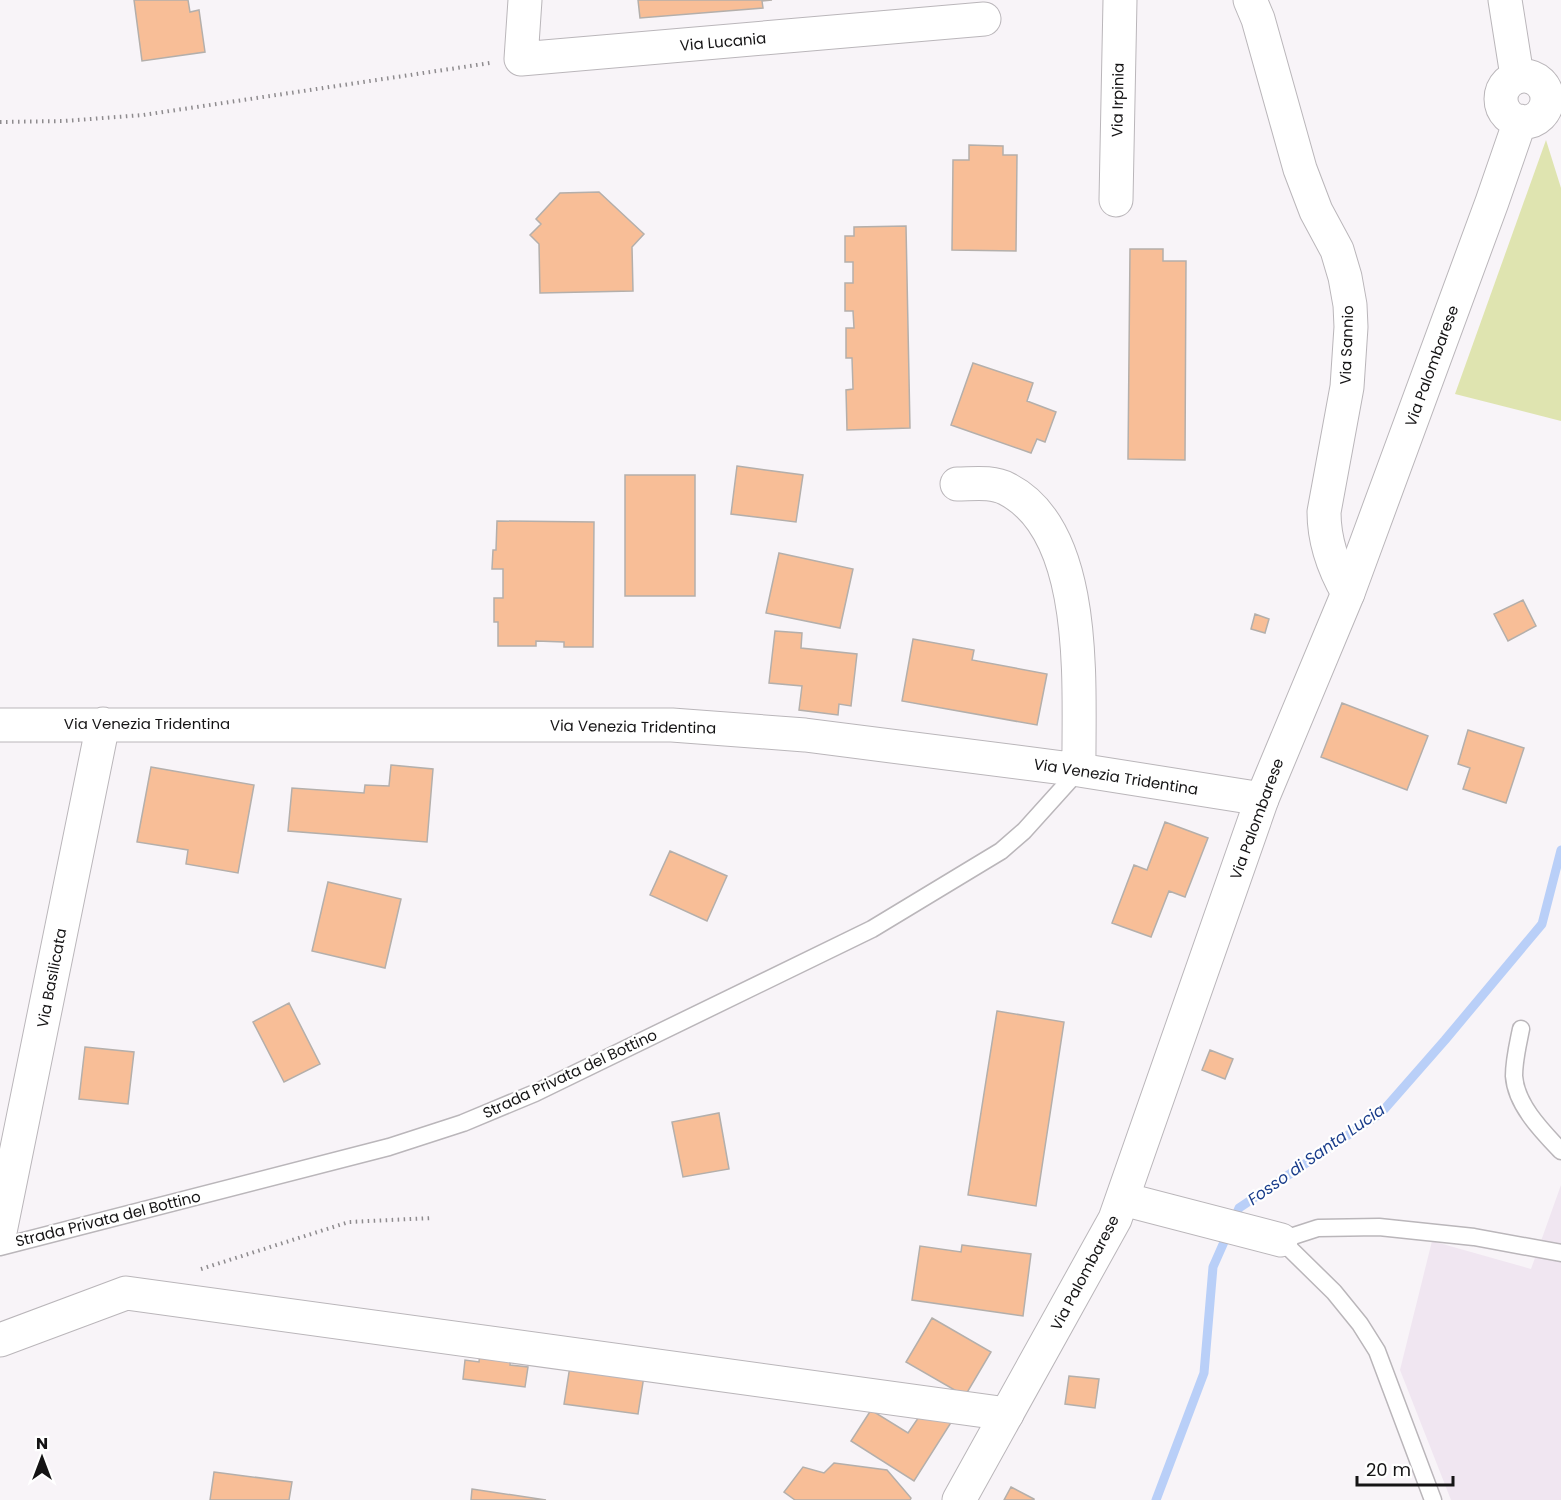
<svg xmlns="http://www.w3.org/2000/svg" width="1561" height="1500" font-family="Poppins,sans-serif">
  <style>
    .built { fill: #f0e6f1 }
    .green { fill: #dfe4b0 }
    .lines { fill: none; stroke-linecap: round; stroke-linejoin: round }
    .stream { stroke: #b9cff8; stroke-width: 9 }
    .building { fill: #f8be97; stroke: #b4afab; stroke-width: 1.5 }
    .service-casing { stroke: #bab6ba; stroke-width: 19 }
    .minor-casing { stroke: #bab6ba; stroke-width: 35 }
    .secondary-casing { stroke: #bab6ba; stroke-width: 35 }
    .path { stroke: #8e8b8e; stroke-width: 4; stroke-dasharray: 1.5 4.5; stroke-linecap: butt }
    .service { stroke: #fff; stroke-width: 16 }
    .minor { stroke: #fff; stroke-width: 33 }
    .secondary { stroke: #fff; stroke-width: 33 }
    .labels { text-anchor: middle; stroke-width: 4.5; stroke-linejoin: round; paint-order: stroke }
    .street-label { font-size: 15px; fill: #151415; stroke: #fff }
    .water-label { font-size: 16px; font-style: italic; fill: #1a3d8b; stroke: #fff }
  </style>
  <rect width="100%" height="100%" fill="#f8f4f8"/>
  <path class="built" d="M1561,1185V1500H1451L1400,1370L1432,1241L1531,1269Z"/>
  <path class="green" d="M1546,140L1561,188V421L1455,394Z"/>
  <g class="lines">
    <path class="stream" d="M1156,1500L1204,1373L1213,1267L1239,1208L1381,1113L1445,1040L1542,924L1561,850"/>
  </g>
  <path class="building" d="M134,0H188L190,12L199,10L205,52L142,61Z
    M638,0H772L762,1L763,8L640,18Z
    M969,145L1003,146V155H1017L1016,251L952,250L953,160H969Z
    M599,192L644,234L632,247L633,291L540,293L539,244L530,235L541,224L536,219L560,193Z
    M906,226L910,428L847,430L846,390L853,389L852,358H846V328H854L853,311H845V283H853V262H845V236H854V227Z
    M1130,249H1163V261H1186L1185,460L1128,459Z
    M973,363L1033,383L1027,401L1056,412L1045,442L1037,439L1031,453L951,425Z
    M737,466L803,475L796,522L731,514Z
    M625,475H695V596H625Z
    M497,521L594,522L593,647H564V642L536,641V646H498V622H494V598H503V569H492L493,550H496Z
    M779,553L853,569L840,628L766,613Z
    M1523,600L1536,626L1508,641L1494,614Z
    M1255,614L1269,619L1265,633L1251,629Z
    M775,631L802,633L801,648L857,654L851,706L839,704L838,715L799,710L802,686L769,683Z
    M913,639L974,650L972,660L1047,674L1037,725L902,701Z
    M1342,703L1428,736L1407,790L1321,757Z
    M1468,730L1524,748L1506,803L1463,789L1470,768L1458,764Z
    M391,765L433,769L427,842L288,831L292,788L364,793L365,785L389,786Z
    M151,767L254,785L238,873L186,864L188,850L137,842Z
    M1165,822L1208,838L1185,897L1169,891L1151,937L1112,923L1134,865L1147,870Z
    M670,851L727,876L707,921L650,895Z
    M328,882L401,899L385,968L312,951Z
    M289,1003L320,1064L284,1082L253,1022Z
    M997,1011L1064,1022L1036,1206L968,1195Z
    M85,1047L134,1052L128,1104L79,1099Z
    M1210,1050L1233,1059L1225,1079L1202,1070Z
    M719,1113L729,1169L683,1177L672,1122Z
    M962,1245L1031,1254L1023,1316L912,1300L920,1246L961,1252Z
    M932,1318L991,1352L965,1396L906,1362Z
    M480,1352L511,1356L510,1365L528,1367L525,1387L463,1379L465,1360L479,1362Z
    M570,1366L644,1376L638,1414L564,1404Z
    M1069,1376L1099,1379L1095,1408L1065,1404Z
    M927,1405L952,1421L914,1481L851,1441L871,1410L908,1433Z
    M834,1463L887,1470L911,1498L910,1500H795L784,1492L803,1467L824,1473Z
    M214,1472L292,1482L289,1500H210Z
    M1011,1487L1034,1499V1500H1004Z
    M472,1489L546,1500H471Z"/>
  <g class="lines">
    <g class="service-casing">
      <path id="service" d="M1521,1029C1518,1044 1514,1060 1514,1076C1516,1105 1542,1131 1561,1151
        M0,1247L389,1147L463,1123L535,1093L872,929L1001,851L1024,831L1079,770
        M1433,1500L1377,1351L1360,1324L1334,1292L1281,1240L1318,1228L1379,1227L1474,1237L1561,1253"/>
    </g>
    <g class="minor-casing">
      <path id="minor" d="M525,0L521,59L984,19
        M1250,0L1258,19L1300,169L1316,211L1337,250L1345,277L1350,305L1351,327L1347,387L1324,512C1324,542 1333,567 1348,593
        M1116,200L1120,0
        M957,484C973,484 992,481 1007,489C1091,532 1078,691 1079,770
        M0,725H672L805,735L1079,770L1262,799
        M1123,1199L1281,1240
        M0,1232L103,724
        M0,1340L126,1293L1007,1414"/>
    </g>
    <g class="secondary-casing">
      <path id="secondary" d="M1505,0L1517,76
        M1501 99a23 23 0 1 1 46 0a23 23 0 1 1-46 0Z
        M959,1500L1115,1219L1262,799L1348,593L1492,202L1520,121"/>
    </g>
    <path class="path" d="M0,122L64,121L143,115L490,63
      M201,1269L349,1222L432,1218"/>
    <use href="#service" class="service"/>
    <use href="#minor" class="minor"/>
    <use href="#secondary" class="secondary"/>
  </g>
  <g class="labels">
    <g class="street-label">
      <text transform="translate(723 42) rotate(-5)" y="5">Via Lucania</text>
      <text transform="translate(1118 100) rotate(-89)" y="5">Via Irpinia</text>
      <text transform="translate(1347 345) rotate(-88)" y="5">Via Sannio</text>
      <text transform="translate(1432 366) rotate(-70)" y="5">Via Palombarese</text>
      <text x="147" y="729">Via Venezia Tridentina</text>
      <text transform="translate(633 727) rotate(1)" y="5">Via Venezia Tridentina</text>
      <text transform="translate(1116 777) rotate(9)" y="5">Via Venezia Tridentina</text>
      <text transform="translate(1257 819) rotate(-70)" y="5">Via Palombarese</text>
      <text transform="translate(52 978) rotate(-79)" y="5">Via Basilicata</text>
      <text transform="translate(570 1074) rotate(-25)" y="5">Strada Privata del Bottino</text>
      <text transform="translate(108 1219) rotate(-14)" y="5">Strada Privata del Bottino</text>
      <text transform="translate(1085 1273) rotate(-62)" y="5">Via Palombarese</text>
    </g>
    <g class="water-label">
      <text transform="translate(1316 1154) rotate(-35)" y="6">Fosso di Santa Lucia</text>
    </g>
  </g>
  <g transform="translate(42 1458)" stroke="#ffffff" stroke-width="4.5" paint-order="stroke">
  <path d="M0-4.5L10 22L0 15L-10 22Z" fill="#151415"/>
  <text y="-9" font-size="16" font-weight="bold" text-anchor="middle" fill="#151415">N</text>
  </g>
  <path d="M1357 1476v9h96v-9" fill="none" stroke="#151415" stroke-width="3"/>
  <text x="1366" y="1476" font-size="18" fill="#151415" stroke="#ffffff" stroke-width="4.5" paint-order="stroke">20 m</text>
</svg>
